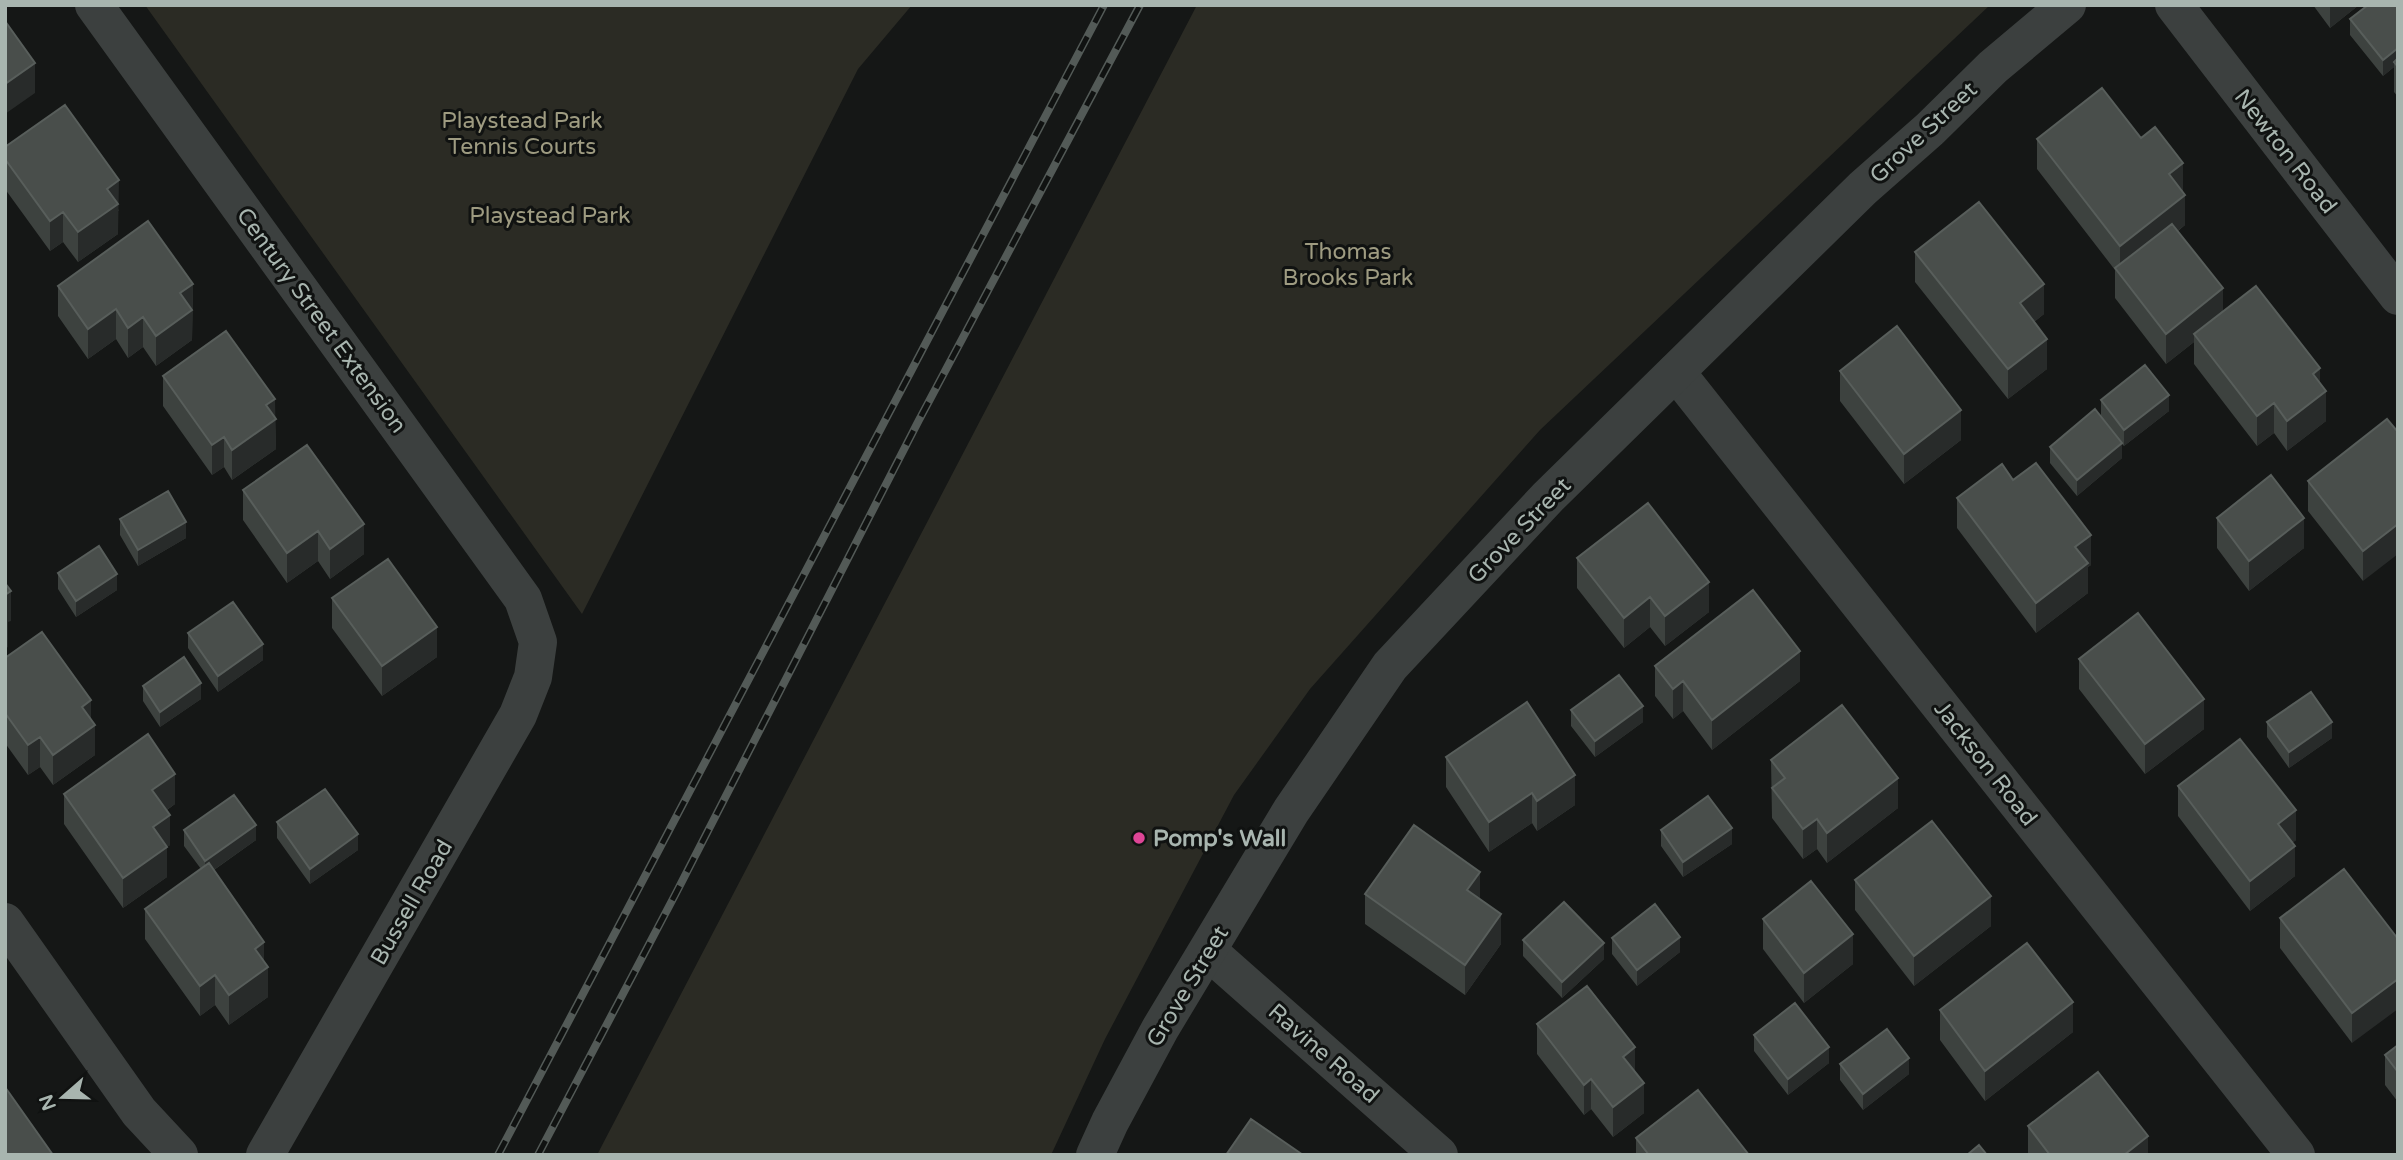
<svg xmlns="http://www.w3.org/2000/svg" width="2403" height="1160" font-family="'Varela Round',sans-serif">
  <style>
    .green { fill: #2b2b24 }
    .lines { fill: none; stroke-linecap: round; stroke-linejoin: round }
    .minor { stroke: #3c403f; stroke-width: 38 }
    .tertiary { stroke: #3c403f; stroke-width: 38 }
    .rail-casing { stroke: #535a57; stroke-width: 8 }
    .rail { stroke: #101211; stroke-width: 5; stroke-dasharray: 16; stroke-linecap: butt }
    .wall { fill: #3d423f }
    .shaded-wall { fill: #282b2a }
    .building { fill: #494e4b; stroke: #585e5b; stroke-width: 2 }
    .poi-dot { fill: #de4596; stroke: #101211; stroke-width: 2.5 }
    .labels { text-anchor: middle; stroke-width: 6; stroke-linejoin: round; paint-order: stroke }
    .park-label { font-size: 23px; fill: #9e9b81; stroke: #101211 }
    .street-label { font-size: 23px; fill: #a8b5af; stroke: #101211 }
    .poi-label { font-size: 23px; font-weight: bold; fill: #a8b5af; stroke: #101211; text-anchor: start }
  </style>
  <rect width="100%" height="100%" fill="#151716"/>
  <path class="green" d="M145,5H912L858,69L582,614Z
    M1197,5H1990L1540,430L1310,689L1234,795L1105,1039L1051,1155H597Z"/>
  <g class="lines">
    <path class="minor" d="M94,5L523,599L538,642L533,677L518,715L265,1155
      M2174,5L2398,296
      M1676,372L2296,1155
      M5,922L139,1112L179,1155
      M1208,951L1439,1155"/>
    <path class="tertiary" d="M1095,1155L1110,1122L1160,1029L1291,811L1390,666L1548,497L1863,188L1930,129L1993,67L2067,5"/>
    <g class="rail-casing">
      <path id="rail" d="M498,1155L1104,5
        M538,1155L675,895L919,420L1140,5"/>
    </g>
    <use href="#rail" class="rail"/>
  </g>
  <path class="wall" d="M2313,5H2359L2330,28Z
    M2398,5V97L2394,92V67L2383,76L2350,35V19Z
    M2037,139L2183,192L2185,225L2178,231L2223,311L2320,384L2326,421L2287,451L2274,433L2257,446L2194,364V342L2166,364L2115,298V270L2037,169Z
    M5,147L119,210L118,211V234L78,262L63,242L50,251L5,189Z
    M1915,252L2044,314L2034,322L2047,369L2008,399L1915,282Z
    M193,284L192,340L156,366L143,347L128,358L116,339L88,359L58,316V286Z
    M1840,371L1961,440L1904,484L1840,401Z
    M163,376L275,417L276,449L232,480L224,467L212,475L163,406Z
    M2101,400L2169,411L2124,446L2122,444V458L2077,496L2050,463V447L2101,416Z
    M2387,419L2363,581L2308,511V481Z
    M2013,480L2091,565L2088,567V593L2036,633L1957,528V498Z
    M243,490L364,554L330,579L318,561L287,583L243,520Z
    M2217,518L2304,548L2249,591L2217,548Z
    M120,519L186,538L138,566L120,535Z
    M1577,558L1709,612L1665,646L1650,627L1624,648L1577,588Z
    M58,573L117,590L76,617L58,589Z
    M332,598L437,657L382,696L332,628Z
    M188,633L263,660L218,692L188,648Z
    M5,658L91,719L95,755L53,785L40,767L28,775L5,743Z
    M2079,659L2204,729L2145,774L2079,689Z
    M1655,666L1800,681L1712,750L1683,711L1673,719L1655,696Z
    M143,686L201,699L160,727L143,701Z
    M1571,710L1643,722L1595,757L1571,726Z
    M2267,722L2332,738L2289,768L2267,737Z
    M1446,757L1575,805L1537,831L1532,823L1489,852L1446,787Z
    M1771,760L1898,808L1827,863L1817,849L1803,859L1772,818Z
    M2178,786L2296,840L2292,843L2295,876L2250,911L2178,816Z
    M64,794L175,804L167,810L170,845L167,847V877L123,908L64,824Z
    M277,822L358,850L310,884L277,838Z
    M184,830L256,840L214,870L264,962L268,997L229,1025L215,1005L200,1016L145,939V909L201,869L184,846Z
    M1661,830L1732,844L1683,877L1661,846Z
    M1855,880L1991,926L1914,986L1855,910Z
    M1365,894L1501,944L1465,995L1365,924Z
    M2280,918L2398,939L2352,1043L2280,948Z
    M1763,919L1853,964L1804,1003L1763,949Z
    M1612,938L1680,952L1637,986L1612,954Z
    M1523,940L1604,959L1562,998L1523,956Z
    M1940,1010L2073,1032L1985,1101L1940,1040Z
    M1537,1024L1635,1071L1644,1113L1613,1137L1591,1109L1584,1115L1537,1054Z
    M1754,1035L1829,1063L1788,1095L1754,1051Z
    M2398,1045V1102L2385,1085V1055Z
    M1840,1064L1909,1074L1863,1110L1840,1080Z
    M2028,1126L2148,1155H2028Z
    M1636,1138L1749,1155H1636Z"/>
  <path class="shaded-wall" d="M2330,5H2359L2330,28Z
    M2398,48V64L2394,62V67L2383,76V60Z
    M35,63V93L5,114V84Z
    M2183,163V193L2169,174Z
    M119,180L118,234L78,262V232L107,189Z
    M2185,195V225L2120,276V246Z
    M63,212V242L50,251V221Z
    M193,284L192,340L156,366V336L180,293Z
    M2044,284V314L2020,333V303Z
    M2223,288V318L2194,334V342L2166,364V334Z
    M116,309V339L88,359V329Z
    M143,317V347L128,358V328Z
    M2047,339V369L2008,399V369Z
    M2320,368V395L2326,391V421L2287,451V421L2313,374Z
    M2169,395V411L2124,446V430Z
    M275,399L276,449L232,480V450L266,405Z
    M2274,403V433L2257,446V416Z
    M1961,410V440L1904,484V454Z
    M224,437V467L212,475V445Z
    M2122,443V458L2077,496V480Z
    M2304,518V548L2249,591V561Z
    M186,522V538L138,566V550Z
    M364,524V554L330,579V549Z
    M2398,524V554L2363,581V551Z
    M318,531V561L287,583V553Z
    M2091,535V565L2088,567V593L2036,633V603L2075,547Z
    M117,574V590L76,617V601Z
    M1709,582V612L1665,646V616Z
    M11,591V621L8,622V647L5,649V595Z
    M1650,597V627L1624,648V618Z
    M437,627V657L382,696V666Z
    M263,644V660L218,692V676Z
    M1800,651V681L1712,750V720Z
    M1683,681V711L1673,719V689Z
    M201,683V699L160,727V712Z
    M2204,699V729L2145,774V744Z
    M91,700V727L95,725V755L53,785V755L82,707Z
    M1643,706V722L1595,757V741Z
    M2332,722V738L2289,768V752Z
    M40,737V767L28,775V745Z
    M175,774V804L152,820V790Z
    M1575,775V805L1537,831V801Z
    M1898,778V808L1827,863V833Z
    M1532,793V823L1489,852V822Z
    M2296,810V840L2278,854V824Z
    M170,815V845L167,847V877L123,908V878L153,827Z
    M1817,819V849L1803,859V829Z
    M256,825V840L205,876V861Z
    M1732,828V844L1683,877V862Z
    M358,834V850L310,884V869Z
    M2295,846V876L2250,911V881Z
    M1480,872V902L1467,890Z
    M1991,896V926L1914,986V956Z
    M1501,914V944L1465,995V965Z
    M1853,934V964L1804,1003V973Z
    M1680,937V952L1637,986V970Z
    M264,942V970L268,967V997L229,1025V995L255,949Z
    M1604,943V959L1562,998V982Z
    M215,975V1005L200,1016V986Z
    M2398,979V1009L2352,1043V1013Z
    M2073,1002V1032L1985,1101V1071Z
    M1635,1047V1077L1623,1057Z
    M1829,1047V1063L1788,1095V1079Z
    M1909,1058V1074L1863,1110V1094Z
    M1591,1079V1109L1584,1115V1085Z
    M1644,1083V1113L1613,1137V1107Z
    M2148,1136V1155H2124Z"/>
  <path class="building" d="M2368,5H2398V48L2383,60L2350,19Z
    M5,21L35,63L5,84Z
    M2398,58V67L2394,62Z
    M2102,88L2141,138L2155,127L2183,163L2169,174L2185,195L2120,246L2037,139Z
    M65,105L119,180L107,189L118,204L78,232L63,212L50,221L5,159V147Z
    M1979,202L2044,284L2020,303L2047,339L2008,369L1915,252Z
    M148,221L193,284L180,293L192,310L156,336L143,317L128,328L116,309L88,329L58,286Z
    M2172,224L2223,288L2166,334L2115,268Z
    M2256,286L2320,368L2313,374L2326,391L2287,421L2274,403L2257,416L2194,334Z
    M1897,326L1961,410L1904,454L1840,371Z
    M226,331L275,399L266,405L276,419L232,450L224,437L212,445L163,376Z
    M2145,365L2169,395L2124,430L2101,400Z
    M2095,409L2122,443L2077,480L2050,447Z
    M2387,419L2398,432V524L2363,551L2308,481Z
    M307,445L364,524L330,549L318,531L287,553L243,490Z
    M2036,463L2091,535L2075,547L2088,563L2036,603L1957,498L2002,464L2013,480Z
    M2271,475L2304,518L2249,561L2217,518Z
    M168,491L186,522L138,550L120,519Z
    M1648,503L1709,582L1665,616L1650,597L1624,618L1577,558Z
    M99,546L117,574L76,601L58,573Z
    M388,559L437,627L382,666L332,598Z
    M5,583L11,591L5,595Z
    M1753,590L1800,651L1712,720L1683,681L1673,689L1655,666Z
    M233,602L263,644L218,676L188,633Z
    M2138,613L2204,699L2145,744L2079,659Z
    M42,632L91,700L82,707L95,725L53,755L40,737L28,745L5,713V658Z
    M184,657L201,683L160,712L143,686Z
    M1619,675L1643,706L1595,741L1571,710Z
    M2311,692L2332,722L2289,752L2267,722Z
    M1527,702L1575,775L1537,801L1532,793L1489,822L1446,757Z
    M1842,705L1898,778L1827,833L1817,819L1803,829L1772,788L1785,778L1771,760Z
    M148,734L175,774L152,790L170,815L153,827L167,847L123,878L64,794Z
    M2240,739L2296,810L2278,824L2295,846L2250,881L2178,786Z
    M325,789L358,834L310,869L277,822Z
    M234,795L256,825L205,861L184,830Z
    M1708,796L1732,828L1683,862L1661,830Z
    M1932,821L1991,896L1914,956L1855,880Z
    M1414,825L1480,872L1467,890L1501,914L1465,965L1365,894Z
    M209,863L264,942L255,949L268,967L229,995L215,975L200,986L145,909Z
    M2344,869L2398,939V979L2352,1013L2280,918Z
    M1811,881L1853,934L1804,973L1763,919Z
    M1564,902L1604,943L1562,982L1523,940Z
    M1655,904L1680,937L1637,970L1612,938Z
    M2027,943L2073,1002L1985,1071L1940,1010Z
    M1587,986L1635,1047L1623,1057L1644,1083L1613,1107L1591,1079L1584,1085L1537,1024Z
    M1795,1003L1829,1047L1788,1079L1754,1035Z
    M1887,1029L1909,1058L1863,1094L1840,1064Z
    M2398,1045V1072L2385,1055Z
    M2098,1072L2148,1136L2124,1155H2050L2028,1126Z
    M5,1087L53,1155H5Z
    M1698,1090L1749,1155H1649L1636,1138Z
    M1251,1119L1303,1155H1226Z
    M1979,1145L1987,1155H1967Z"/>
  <circle class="poi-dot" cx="1139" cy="838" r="7"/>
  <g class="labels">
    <g class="park-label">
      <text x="522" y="128">Playstead Park<tspan x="522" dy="26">Tennis Courts</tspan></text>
      <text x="550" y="223">Playstead Park</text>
      <text x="1348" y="259">Thomas<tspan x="1348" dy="26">Brooks Park</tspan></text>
    </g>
    <g class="street-label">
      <text transform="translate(1923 132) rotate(-43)" y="8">Grove Street</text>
      <text transform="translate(2286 151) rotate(52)" y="8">Newton Road</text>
      <text transform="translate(322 320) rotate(54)" y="8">Century Street Extension</text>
      <text transform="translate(1519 530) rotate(-46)" y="8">Grove Street</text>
      <text transform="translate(1986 763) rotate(52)" y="8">Jackson Road</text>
      <text transform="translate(411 902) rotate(-60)" y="8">Bussell Road</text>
      <text transform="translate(1187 986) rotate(-59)" y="8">Grove Street</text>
      <text transform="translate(1324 1053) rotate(41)" y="8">Ravine Road</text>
    </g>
    <g class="poi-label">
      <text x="1153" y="846">Pomp's Wall</text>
    </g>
  </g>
  <rect width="2403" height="1160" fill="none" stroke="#a8b5af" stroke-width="14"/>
  <g transform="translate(63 1097) rotate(250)" stroke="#101211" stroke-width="5" paint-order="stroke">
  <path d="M0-5L12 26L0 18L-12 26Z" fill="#a8b5af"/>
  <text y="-10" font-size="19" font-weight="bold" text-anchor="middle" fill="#a8b5af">N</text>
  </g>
</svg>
